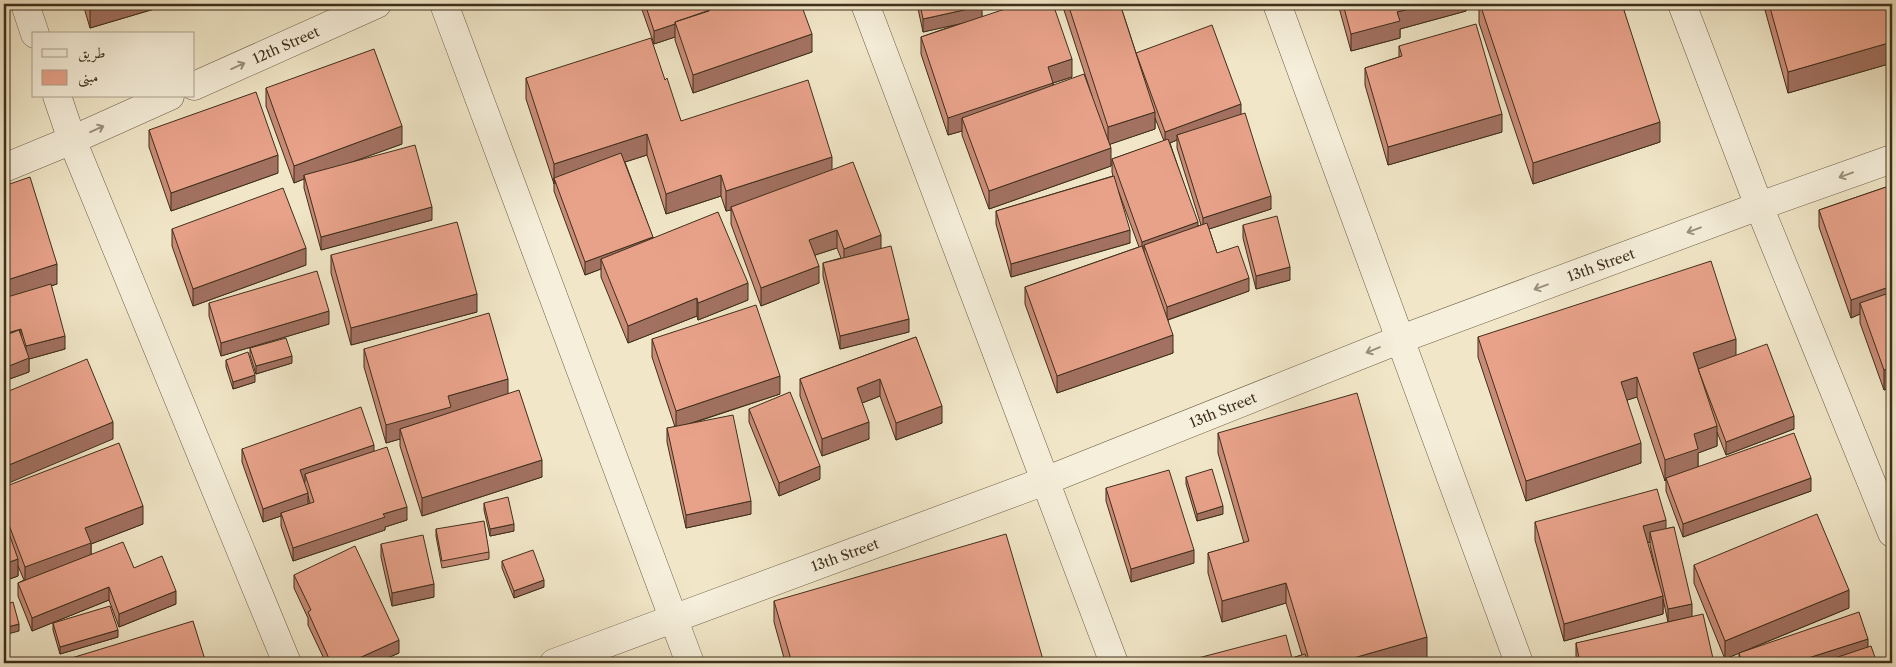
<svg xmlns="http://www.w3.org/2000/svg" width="1896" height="667" font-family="'Libre Caslon Text',Amiri,serif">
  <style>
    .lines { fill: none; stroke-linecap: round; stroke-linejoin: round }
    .street-casing { stroke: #6c5d46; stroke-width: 29 }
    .street { stroke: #f6efdb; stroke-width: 28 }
    .wall { fill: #c88b77; stroke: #3f2f1b; fill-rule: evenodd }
    .shaded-wall { fill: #a27161; stroke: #3f2f1b }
    .building { fill: #e8a28a; stroke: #3f2f1b }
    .oneway { stroke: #9a8f7b }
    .labels { text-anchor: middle; stroke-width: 4; stroke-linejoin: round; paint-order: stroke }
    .street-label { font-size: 14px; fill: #3f2f1b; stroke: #f6efdb }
  </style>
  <rect width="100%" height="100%" fill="#f1e7c8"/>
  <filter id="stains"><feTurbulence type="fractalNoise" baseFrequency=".004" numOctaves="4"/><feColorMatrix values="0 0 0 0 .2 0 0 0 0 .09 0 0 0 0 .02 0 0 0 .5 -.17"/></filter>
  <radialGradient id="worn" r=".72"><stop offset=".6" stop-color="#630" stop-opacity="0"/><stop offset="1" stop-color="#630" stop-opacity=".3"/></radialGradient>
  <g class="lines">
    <g class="street-casing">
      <path id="street" d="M25,4L35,34
        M444,4L690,663
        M865,4L1114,663
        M1277,4L1519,663
        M1682,4L1759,206L1892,533
        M194,86L377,4
        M57,96L72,140L287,663
        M4,168L72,140L170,96
        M554,663L1045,481L1401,339L1759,206L1892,159"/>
    </g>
    <use href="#street" class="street"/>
  </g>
  <path class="wall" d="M83,4H171L90,28Z
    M640,4H706L709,11L719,7L718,4H801L812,52L693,93L675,40V37L654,44Z
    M917,4H981L982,17L1072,77L1053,83V85L1092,96L1062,4H1120L1136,53L1241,114L1271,209L1209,229L1217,253L1249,291L1168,320L1173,353L1057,393L1025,304V287L1139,247L1118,190L1130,243L1011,277L996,224V211L1113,176L1112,172V159L1164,141L1155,118V129L1110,144L1111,166L989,209L962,135V131L948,135L921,54V37L961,23L923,32ZM1177,140V148L1201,225L1198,226L1170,143Z
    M1338,4H1466V11L1400,29V38L1351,51Z
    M1479,4H1622L1660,142L1533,184L1479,23Z
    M1765,4H1892V63L1788,93L1765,10Z
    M1399,46L1502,132L1388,165L1365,85V68L1399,57Z
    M526,78L665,80L681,121L832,169L881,249L909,332L840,349L823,276V263L841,258L837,248L815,255L819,283L761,306L731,224V210L726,211L721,196L666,214L647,155L625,162L653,238L748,300L698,320L697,316L628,343L601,277V269L585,275L554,191V184L526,99Z
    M266,88L402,144L349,163L432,220L321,250L304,188V179L294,183L266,106Z
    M149,130L278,173L171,211L149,147Z
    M1892,185V387L1884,390L1860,323V314L1851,318L1819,227V210Z
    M4,186L57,284L51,286L65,349L29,359V372L4,381Z
    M1243,225L1290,280L1256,289L1243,238Z
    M172,229L306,265L193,306L172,246Z
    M331,255L477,312L351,345L331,273Z
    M209,303L329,324L221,356L209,316Z
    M916,337L942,423L896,440L880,396L862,403L869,439L822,456L800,396V379Z
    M1478,337L1736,355L1794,429L1726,455L1717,432V446L1698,453V467L1811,491L1683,537L1666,491V480L1665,481L1637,397L1627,400L1641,463L1526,501L1478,357Z
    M652,339L780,394L687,425L751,514L686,528L667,442V428L675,427L652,357Z
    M250,348L292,363L256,374L250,355Z
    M364,349L508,394L542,477L422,516L400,446V439L386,443L364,367Z
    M226,360L255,382L233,389L226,367Z
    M749,409L820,479L779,496L749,422Z
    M1218,433L1427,658L1407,663H1179L1292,658L1302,655L1286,603L1222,622L1208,573V553L1244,543L1218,453Z
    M242,449L374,451L407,520L385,527V530L293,561L281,526V516L263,522L242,462ZM308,496L310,503L308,504Z
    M1186,477L1223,514L1197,521L1186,484Z
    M4,487L143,524L91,544V554L134,568L176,604L119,627L109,600L32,631L18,596V583L24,580L18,566V576L4,581Z
    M1106,488L1194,563L1131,582L1106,501Z
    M484,503L514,531L490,536L484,510Z
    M1535,522L1666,529L1674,527L1668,622L1663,599V614L1564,641L1535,540ZM1650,542V545L1659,584L1647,543Z
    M436,529L489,552V559L442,568L436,536Z
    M381,544L434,597L392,606L381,557Z
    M502,561L544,587L514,598L502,568Z
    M1694,565L1849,608L1740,653L1868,647L1877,663H1739V653L1725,659L1694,583Z
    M294,575L399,653L376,663H326L308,625V618L294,588Z
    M774,601L1044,663H767L784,658L774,622Z
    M53,623L118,637L60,654L53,630Z
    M1576,643L1714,663H1578L1576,656Z"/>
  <path class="shaded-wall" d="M112,4H171L90,28V10Z
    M1429,4H1466V11L1400,29V38L1351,51V34L1397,12Z
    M982,6V19L923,32V19Z
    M675,24V37L654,44V31Z
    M812,34V52L693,93V75Z
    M1892,42V63L1788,93V72Z
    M1072,59V77L1053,83V100L962,118V131L948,135V118L1048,67Z
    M1241,104V117L1177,135V140L1165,145V132Z
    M1155,112V129L1108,145V127Z
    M1502,114V132L1388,165V147Z
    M1660,122V142L1533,184V163Z
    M402,126V144L305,179L304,175V179L294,183V166Z
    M647,134V155L556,184L554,178V184V164Z
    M1111,148V166L989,209V191Z
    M278,155V173L171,211V193Z
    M832,157V177L731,207V210L726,211V191Z
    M721,175V196L666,214V194Z
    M1271,196V209L1203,231V218Z
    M432,207V220L321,250V237Z
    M1198,222V235L1144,245V254L1142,255V242Z
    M837,230V248L809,257V240Z
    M1130,230V243L1011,277V264Z
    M881,235V252L844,266V249Z
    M653,237V250L601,259V269L585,275V262Z
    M306,248V265L193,306V289Z
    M57,264V284L4,301V281Z
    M819,266V283L761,306V288Z
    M1290,267V280L1256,289V276Z
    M1249,278V291L1167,320V307Z
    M748,283V300L698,320V303Z
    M1892,286V304L1860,303V314L1851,318V300Z
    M477,294V312L351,345V328Z
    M697,298V316L628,343V326Z
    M329,311V324L221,356V343Z
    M909,319V332L840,349V336Z
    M21,329V342L4,347V334Z
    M1173,335V353L1057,393V376Z
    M65,336V349L29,359V372L4,381V368L26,359V346Z
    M1736,339V359L1699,371L1693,353Z
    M292,356V363L256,374V366Z
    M1892,367V387L1884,390V370Z
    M255,375V382L233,389V382Z
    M780,376V394L676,428V411Z
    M1637,377V397L1621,402V382Z
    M508,379V396L400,429V439L386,443V425L448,396Z
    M880,379V396L857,405V388Z
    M942,406V423L896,440V423Z
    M1794,416V429L1726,455V442Z
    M113,422V439L4,485V467Z
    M869,422V439L822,456V439Z
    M1717,426V446L1698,453V470L1666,478L1665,481V460L1694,434Z
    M1641,443V463L1526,501V481Z
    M374,445V458L305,474V482L300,483V470Z
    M542,460V477L422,516V498Z
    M820,466V479L779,496V483Z
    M1811,478V491L1683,537V524Z
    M308,493V506L281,513V516L263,522V509Z
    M751,501V514L686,528V515Z
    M143,506V524L91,544V560L25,585V567L85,528Z
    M1223,506V514L1197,521V514Z
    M407,507V520L385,527V530L293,561V548L383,514Z
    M1666,520V537L1650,532V542L1643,544V526Z
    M514,524V531L490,536V529Z
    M1194,550V563L1131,582V569Z
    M18,559V576L4,581V564Z
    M544,580V587L514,598V591Z
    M1286,583V603L1222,622V601Z
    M434,584V597L392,606V593Z
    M109,587V600L32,631V618Z
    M1849,590V608L1725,659V641Z
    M176,591V604L119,627V614Z
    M1663,596V614L1564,641V624Z
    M1692,604V617L1668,622V609Z
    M19,624V631L4,635V628Z
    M118,630V637L60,654V647Z
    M1427,637V658L1407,663H1336Z
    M1868,639V652L1832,663H1805V659Z
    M399,640V653L376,663H348Z"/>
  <path class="building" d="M88,4H112L90,10Z
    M645,4H706L709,11L675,22V24L654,31Z
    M724,4H801L812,34L693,75L675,22L724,5Z
    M920,4H981L982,6L923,19Z
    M1020,4H1053L1072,59L1048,67L1053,83L948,118L921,37Z
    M1068,4H1120L1155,112L1108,127Z
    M1343,4H1429L1397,12L1400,21L1351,34Z
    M1480,4H1622L1660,122L1533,163Z
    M1769,4H1892V42L1788,72Z
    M1476,24L1502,114L1388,147L1365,68L1402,56L1399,46Z
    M1212,25L1241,104L1165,132L1136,53Z
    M651,38L665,80L667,78L681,121L808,80L832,157L726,191L721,175L666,194L647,134L554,164L526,78Z
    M374,49L402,126L294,166L266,88Z
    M1084,74L1111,148L989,191L962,118Z
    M256,92L278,155L171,193L149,130Z
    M1245,113L1271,196L1203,218L1177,135Z
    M1168,139L1198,222L1142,242L1112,159Z
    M415,145L432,207L321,237L304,175Z
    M621,153L653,237L585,262L554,178Z
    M853,162L881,235L844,249L837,230L809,240L819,266L761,288L731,207Z
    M1114,176L1130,230L1011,264L996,211Z
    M30,177L57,264L4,281V186Z
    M1892,185V286L1851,300L1819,210Z
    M283,188L306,248L193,289L172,229Z
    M718,212L748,283L698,303L697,298L628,326L601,259Z
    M1277,216L1290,267L1256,276L1243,225Z
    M457,222L477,294L351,328L331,255Z
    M1207,223L1217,253L1238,246L1249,278L1167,307L1144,245Z
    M891,246L909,319L840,336L823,263Z
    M1142,246L1173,335L1057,376L1025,287Z
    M1711,261L1736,339L1693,353L1717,426L1694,434L1698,449L1665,460L1637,377L1621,382L1641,443L1526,481L1478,337Z
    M317,271L329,311L221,343L209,303Z
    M51,284L65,336L26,346L21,329L4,334V298Z
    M1892,292V367L1884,370L1860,303Z
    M756,305L780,376L676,411L652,339Z
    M489,313L508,379L448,396L451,407L386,425L364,349Z
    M19,330L29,358L4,368V336Z
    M916,337L942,406L896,423L880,379L857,388L869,422L822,439L800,379Z
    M286,338L292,356L256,366L250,348Z
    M1767,344L1794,416L1726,442L1698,369Z
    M248,352L255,375L233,382L226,360Z
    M87,359L113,422L4,467V393Z
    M519,390L542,460L422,498L400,429Z
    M790,392L820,466L779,483L749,409Z
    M1357,393L1427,637L1336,663H1310L1286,583L1222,601L1208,553L1249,541L1218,433Z
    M361,407L374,445L300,470L308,493L263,509L242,449Z
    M733,415L751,501L686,515L667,428Z
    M1794,433L1811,478L1683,524L1666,478Z
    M119,443L143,506L85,528L91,543L25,567L4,512V487Z
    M387,447L407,507L383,514L385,517L293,548L281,513L314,502L305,474Z
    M1212,469L1223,506L1197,514L1186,477Z
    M1169,470L1194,550L1131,569L1106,488Z
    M1657,489L1666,520L1643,526L1663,596L1564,624L1535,522Z
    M508,497L514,524L490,529L484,503Z
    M1817,514L1849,590L1725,641L1694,565Z
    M4,519L18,559L4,564Z
    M484,521L489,552L442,561L436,529Z
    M1674,527L1692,604L1668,609L1650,532Z
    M1006,534L1044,663H792L774,601Z
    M423,535L434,584L392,593L381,544Z
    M123,542L134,568L162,556L176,591L119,614L109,587L32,618L18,583Z
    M355,546L399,640L348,663H331L308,612L311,610L294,575Z
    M533,550L544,580L514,591L502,561Z
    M13,602L19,624L4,628V605Z
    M110,606L118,630L60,647L53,623Z
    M1859,612L1868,639L1805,659L1806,663H1742L1739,653Z
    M1703,614L1714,663H1580L1576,643Z
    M193,621L206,663H66L65,660Z
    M1286,635L1292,658L1305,654L1308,663H1179Z
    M1871,646L1877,663H1820Z
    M786,657L788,663H767Z"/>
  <defs><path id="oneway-shaft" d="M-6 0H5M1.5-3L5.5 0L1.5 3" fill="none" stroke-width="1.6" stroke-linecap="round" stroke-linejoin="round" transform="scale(1.25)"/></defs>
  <g class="oneway">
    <use href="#oneway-shaft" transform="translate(238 66) rotate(-24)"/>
    <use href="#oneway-shaft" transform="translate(97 129) rotate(-24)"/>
    <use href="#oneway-shaft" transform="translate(1846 175) rotate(160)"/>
    <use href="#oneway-shaft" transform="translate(1694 230) rotate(160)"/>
    <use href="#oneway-shaft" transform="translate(1541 287) rotate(160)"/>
    <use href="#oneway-shaft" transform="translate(1373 350) rotate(158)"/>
  </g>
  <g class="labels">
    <g class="street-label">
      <text transform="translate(286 45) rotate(-24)" y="5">12th Street</text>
      <text transform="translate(1601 265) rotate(-20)" y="5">13th Street</text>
      <text transform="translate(1223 410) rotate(-22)" y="5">13th Street</text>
      <text transform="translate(845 555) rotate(-20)" y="5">13th Street</text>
    </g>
  </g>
  <rect width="1896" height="667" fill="none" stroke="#f1e7c8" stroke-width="20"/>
  <rect x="5" y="5" width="1886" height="657" fill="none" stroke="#3f2f1b" stroke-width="2.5"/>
  <rect x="10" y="10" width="1876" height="647" fill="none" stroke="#3f2f1b"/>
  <rect x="32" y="32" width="162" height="65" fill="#f6efdb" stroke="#ada28e"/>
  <rect x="42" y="49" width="25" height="8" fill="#f6efdb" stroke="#ada28e"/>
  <text x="78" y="58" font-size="15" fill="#3f2f1b">طريق</text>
  <rect x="42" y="70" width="25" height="15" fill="#e8a28a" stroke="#ada28e"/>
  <text x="78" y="82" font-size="15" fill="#3f2f1b">مبنى</text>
  <rect width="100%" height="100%" filter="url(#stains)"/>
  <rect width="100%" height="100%" fill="url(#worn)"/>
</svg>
